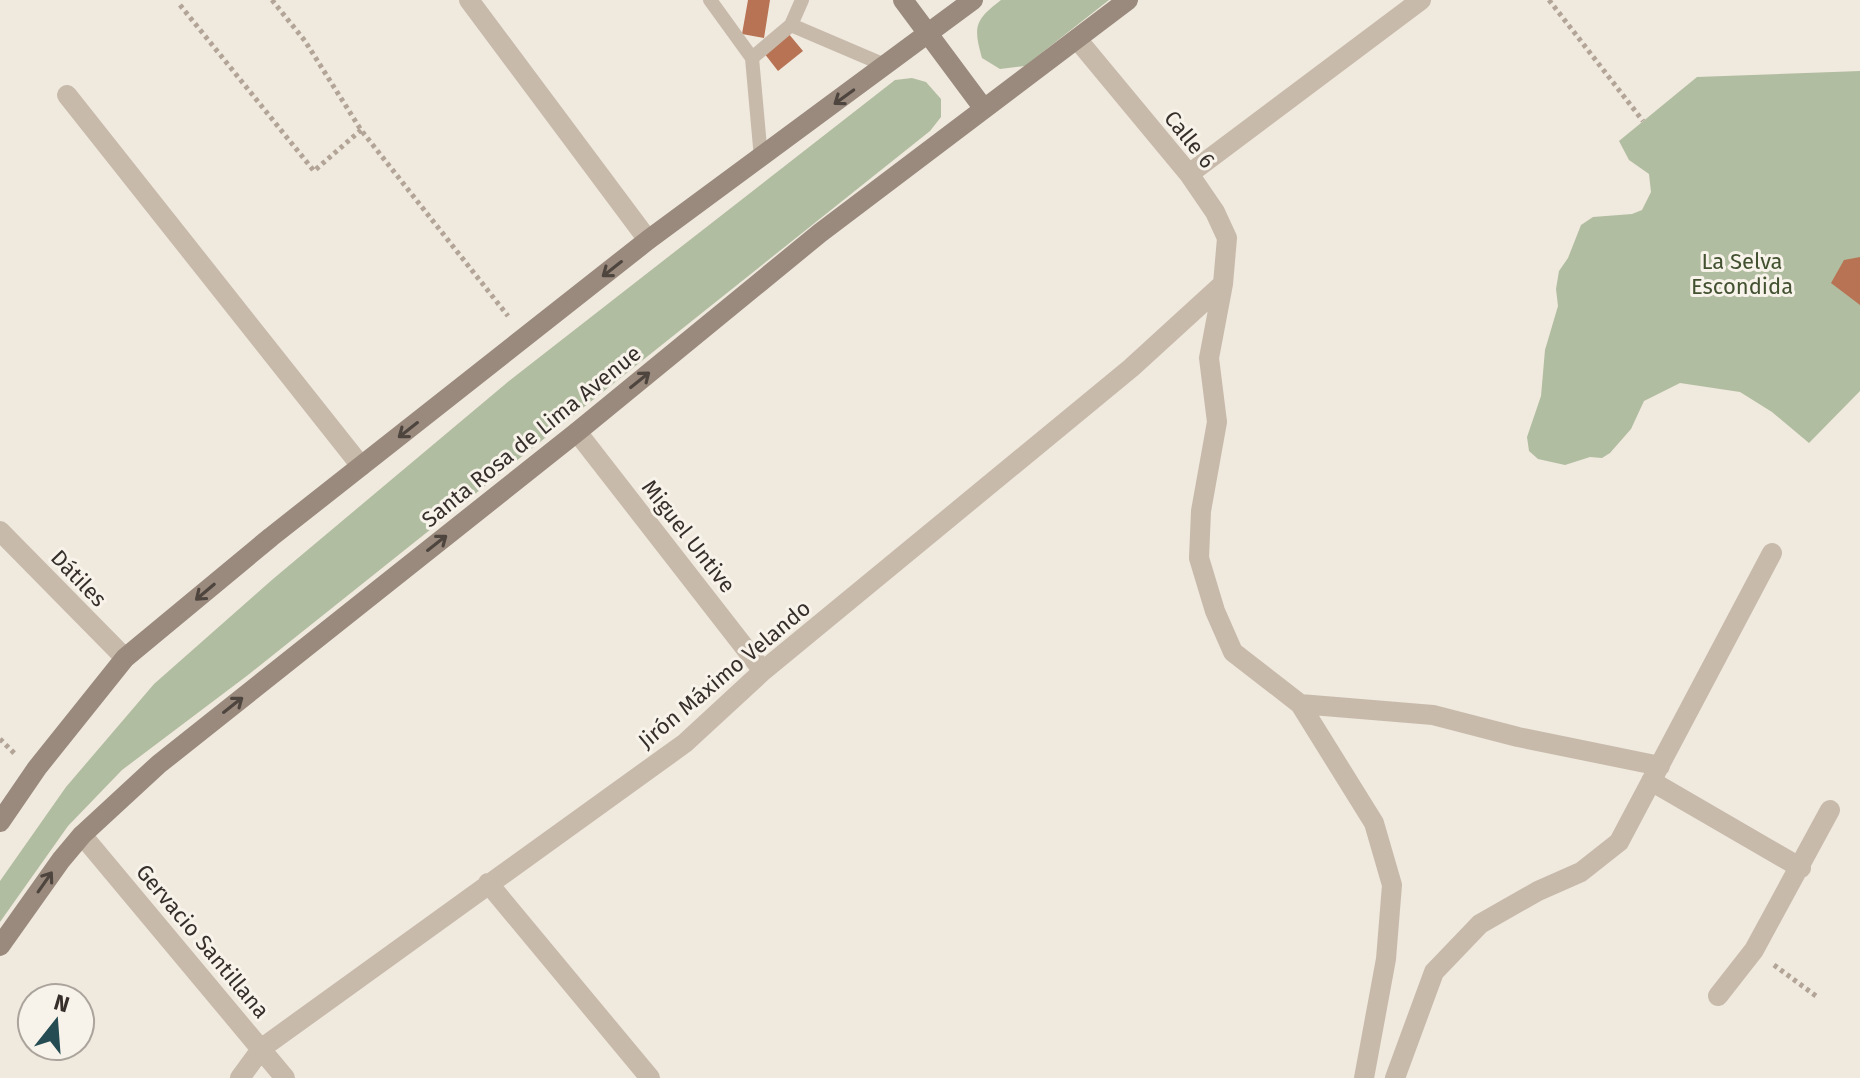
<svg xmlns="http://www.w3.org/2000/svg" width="1860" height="1078" font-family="'Fira Sans',sans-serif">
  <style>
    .green { fill: #b1bda0 }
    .building { fill: #b87354 }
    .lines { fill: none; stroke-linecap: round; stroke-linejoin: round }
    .path { stroke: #b2a496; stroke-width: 5; stroke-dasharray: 4 4; stroke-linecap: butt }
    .lane { stroke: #c7baab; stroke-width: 14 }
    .street { stroke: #c7baab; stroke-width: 20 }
    .secondary { stroke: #9a8a7d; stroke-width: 20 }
    .oneway { stroke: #4e453f }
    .labels { text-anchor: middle; stroke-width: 6; stroke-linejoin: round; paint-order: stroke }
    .street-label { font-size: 22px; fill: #352e2a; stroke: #f8f3ea }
    .park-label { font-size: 22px; fill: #425130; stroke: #f8f3ea }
  </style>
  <rect width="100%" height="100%" fill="#f0e9de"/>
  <path class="green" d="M1001,0H1109L1025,66L1000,69L982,58C973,26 975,20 1001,0Z
    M1860,71V391L1809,443L1772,412L1740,392L1680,383L1644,401L1631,429L1610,453L1602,458L1590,457L1565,465L1538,459L1529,451L1527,437L1541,396L1545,350L1558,306L1556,289L1559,271L1568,258L1581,225L1593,217L1632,214L1642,210L1651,192L1649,174L1629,160L1619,141L1697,77Z
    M912,78L926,82L941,99V117L930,131L248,675L122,770L68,826L0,922V881L66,787L154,684L273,579L509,381L895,80Z"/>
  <path class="building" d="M748,0H770L764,38L742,34Z
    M788,33L803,51L778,71L764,53Z
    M1860,257V305L1831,283L1844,260Z"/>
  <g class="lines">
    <path class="path" d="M272,0L305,41L361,130L508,316
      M1549,0L1643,121
      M180,5L314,171L361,130
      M0,739L16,755
      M1774,965L1816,996"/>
    <path class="lane" d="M710,0L752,58
      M791,25L802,0
      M761,158L752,58L791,25L887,66"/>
    <path class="street" d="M469,0L648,240
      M1077,39L1189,174L1215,212L1227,238L1223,284L1209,358L1217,422L1201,511L1199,558L1215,611L1233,652L1300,704L1374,823L1392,885L1386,959L1364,1078
      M67,95L361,466
      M1189,174L1421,0
      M577,432L763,671
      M0,531L125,658
      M1300,704L1433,715L1518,737L1660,766
      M1651,781L1801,868
      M82,835L285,1078
      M488,883L650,1078
      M1718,996L1754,950L1830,810
      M240,1078L262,1048L685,743L763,671L1131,368L1223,284
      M1395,1078L1434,972L1480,924L1538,891L1581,872L1619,842L1772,553"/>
    <path class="secondary" d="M903,0L984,109
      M0,822L37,768L125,658L271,537L648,240L973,0
      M0,946L61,860L82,835L159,764L577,432L820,233L1128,0"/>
  </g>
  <defs><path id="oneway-shaft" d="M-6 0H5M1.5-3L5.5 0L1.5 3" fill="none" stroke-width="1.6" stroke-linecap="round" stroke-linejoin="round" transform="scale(2)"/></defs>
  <g class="oneway">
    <use href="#oneway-shaft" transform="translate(844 97) rotate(144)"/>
    <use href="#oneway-shaft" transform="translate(612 269) rotate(142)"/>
    <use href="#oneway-shaft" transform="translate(640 380) rotate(-39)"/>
    <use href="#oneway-shaft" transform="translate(408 430) rotate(142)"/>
    <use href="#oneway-shaft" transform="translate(437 543) rotate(-38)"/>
    <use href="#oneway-shaft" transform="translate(205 592) rotate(140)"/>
    <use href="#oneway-shaft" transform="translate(233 705) rotate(-38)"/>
    <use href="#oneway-shaft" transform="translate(45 882) rotate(-55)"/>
  </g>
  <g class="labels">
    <g class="street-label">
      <text transform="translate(1190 139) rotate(51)" y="8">Calle 6</text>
      <text transform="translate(531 436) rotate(-39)" y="8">Santa Rosa de Lima Avenue</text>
      <text transform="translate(689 536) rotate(52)" y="8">Miguel Untive</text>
      <text transform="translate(79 578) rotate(46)" y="8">Dátiles</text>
      <text transform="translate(724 674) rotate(-40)" y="8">Jirón Máximo Velando</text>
      <text transform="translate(203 941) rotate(50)" y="8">Gervacio Santillana</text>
    </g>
    <g class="park-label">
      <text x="1742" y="269">La Selva<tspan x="1742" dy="25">Escondida</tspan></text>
    </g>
  </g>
  <g transform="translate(56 1022) rotate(17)"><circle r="38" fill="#f8f3ea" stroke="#aaa49d" stroke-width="2"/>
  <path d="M0-6L14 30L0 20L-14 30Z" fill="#244c52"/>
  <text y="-12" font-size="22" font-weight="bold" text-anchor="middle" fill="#352e2a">N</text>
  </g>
</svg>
